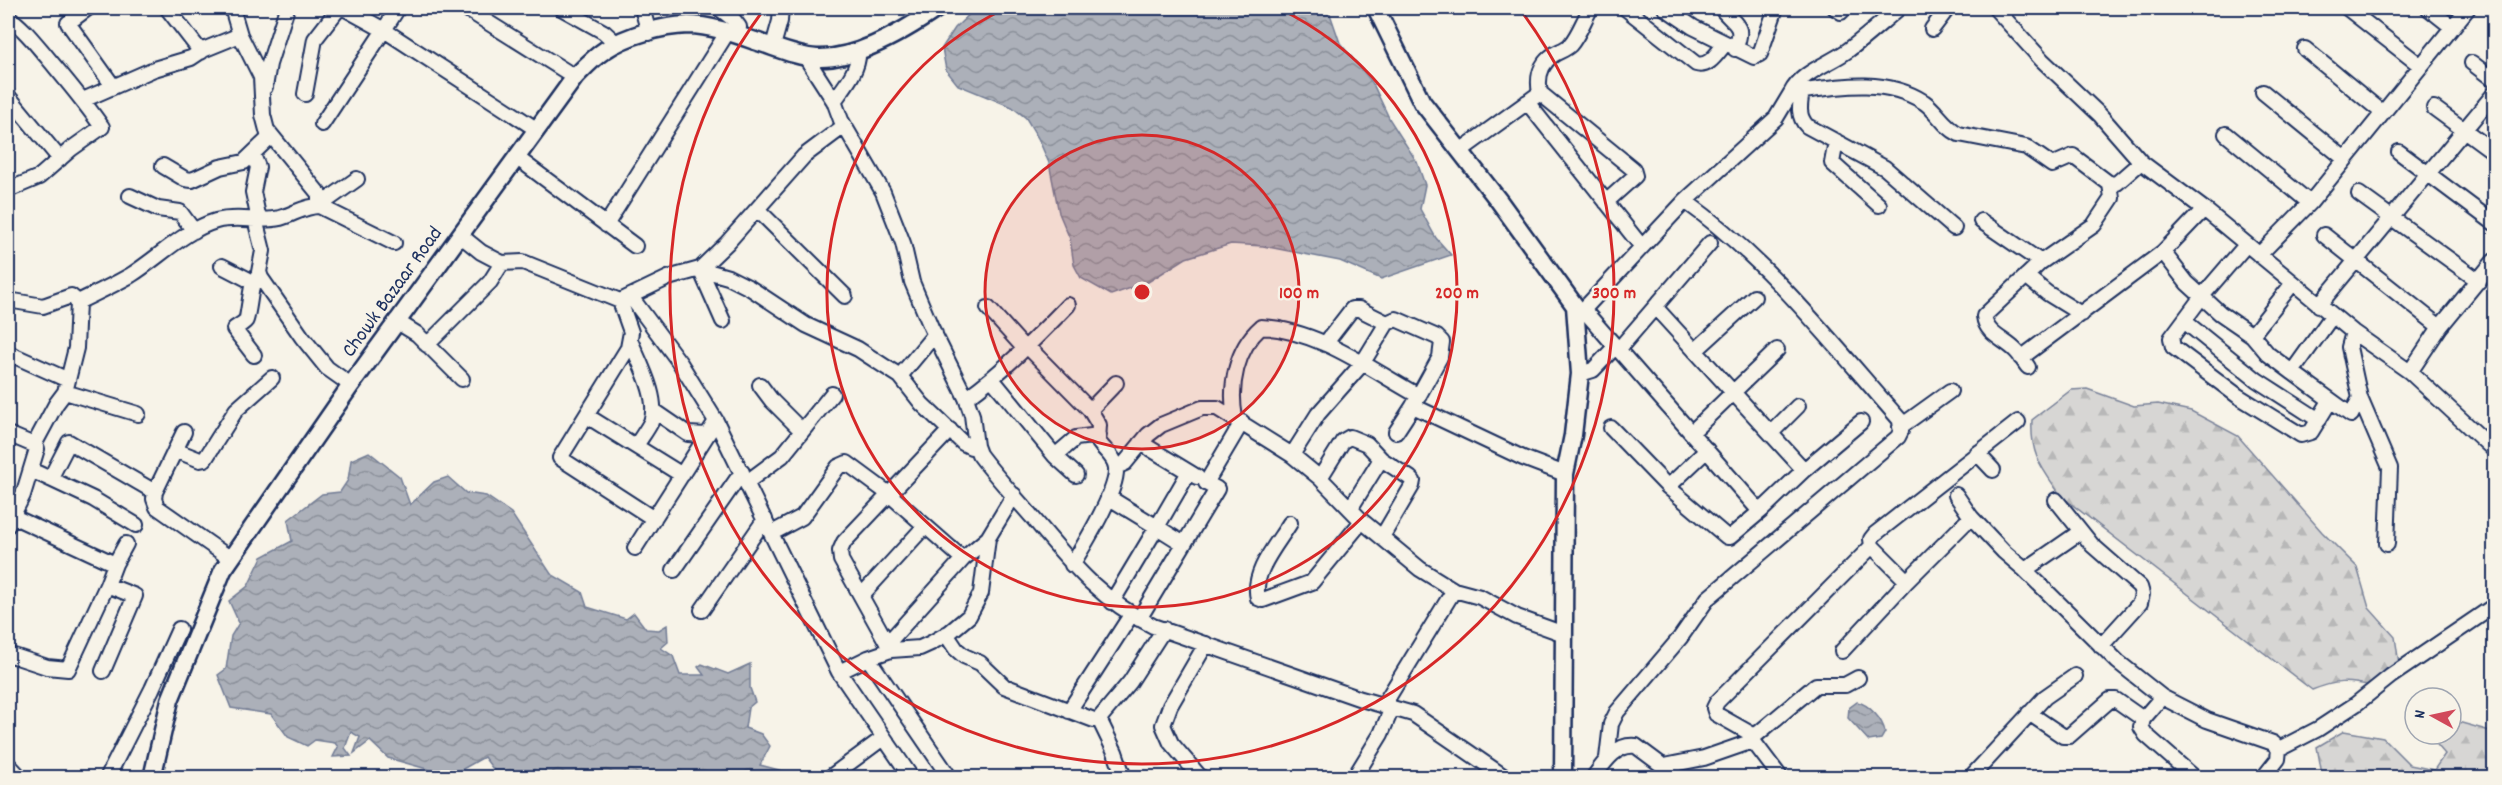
<svg xmlns="http://www.w3.org/2000/svg" width="2502" height="785" font-family="Dekko,sans-serif">
  <style>
    .forest { fill: url(#forest-firs); stroke: #798299; stroke-width: 1.5 }
    .water { fill: url(#water-waves); stroke: #727c95; stroke-width: 1.5 }
    .lines { fill: none; stroke-linecap: round; stroke-linejoin: round }
    .minor-casing { stroke: #1b2f5e; stroke-width: 18 }
    .major-casing { stroke: #1b2f5e; stroke-width: 21 }
    .minor { stroke: #f7f3e8; stroke-width: 14 }
    .major { stroke: #f7f3e8; stroke-width: 16 }
    .ring { fill: none; stroke: #d62828; stroke-width: 3 }
    .labels { text-anchor: middle; stroke-width: 4.5; stroke-linejoin: round; paint-order: stroke }
    .street-label { font-size: 21px; fill: #1b2f5e; stroke: #f7f3e8 }
    .centre { fill: #d62828; stroke: #f7f3e8; stroke-width: 3 }
    .ring-label { font-size: 18px; text-anchor: middle; font-weight: bold; fill: #d62828; stroke: #f7f3e8; stroke-width: 4.5; stroke-linejoin: round; paint-order: stroke }
  </style>
  <defs>
    <pattern id="forest-firs" width="22" height="20" patternUnits="userSpaceOnUse" patternTransform="scale(1.5)"><rect width="22" height="20" fill="#d7d6d4"/><path d="M5 1l3.5 6h-7zM16 11l3.5 6h-7z" fill="#b8b8b8"/></pattern>
    <pattern id="water-waves" width="16" height="10" patternUnits="userSpaceOnUse" patternTransform="scale(1.5)"><rect width="16" height="10" fill="#acb0b9"/><path d="M0 5q4-4 8 0t8 0" fill="none" stroke="#8b909a"/></pattern>
  </defs>
  <rect width="100%" height="100%" fill="#f7f3e8"/>
  <filter id="ink" filterUnits="userSpaceOnUse"><feTurbulence type="fractalNoise" baseFrequency=".0167" numOctaves="2"/><feDisplacementMap in="SourceGraphic" scale="12" xChannelSelector="R" yChannelSelector="G"/><feConvolveMatrix kernelMatrix="1 2 1 2 8 2 1 2 1" color-interpolation-filters="sRGB"/></filter>
  <g filter="url(#ink)">
    <path class="forest" d="M2087,389L2134,406L2158,404L2191,411L2238,436L2322,532L2357,567L2369,608L2395,637L2399,664L2371,686C2347,680 2335,681 2312,690L2061,496C2042,468 2030,456 2032,420L2071,390Z
      M2451,720L2494,732V777H2320L2322,774L2317,747L2344,731L2383,738L2410,765L2434,770L2445,754L2432,739L2433,734H2451Z"/>
    <path class="water" d="M976,8H1328L1340,43L1372,82L1390,120L1417,162L1425,185L1420,209L1436,238L1451,255L1381,279L1340,261L1263,246L1231,244L1186,258L1148,282L1111,295L1081,278L1074,265L1070,239L1059,213L1049,163L1038,138L1026,118L1012,107L958,85L946,70L942,48L955,28Z
      M369,452L400,477L410,505L434,482L448,477L466,493L486,496L511,513L551,574L582,592L587,607L626,619L634,613L646,629L659,630L667,625L668,642L661,648L673,656L680,675H704L698,667L702,664L728,674L750,664V688L755,702L748,708L745,728L761,734L770,746L760,765L790,773L793,777H491L493,769L484,757L454,774L434,771L388,758L370,741L354,753L360,737L351,732L345,748L351,756L333,757L338,747L335,743L315,740L307,746L288,737L271,714L231,708L218,675L226,669L231,636L239,623L229,601L248,586L262,557L292,541L288,520L322,494L340,492L348,480L351,460Z
      M1857,702C1869,704 1883,720 1885,732L1881,739L1869,741L1848,718L1849,708Z"/>
    <g class="lines">
      <g class="minor-casing">
        <path id="minor" d="M88,8L68,23L113,86
          M167,8L201,52
          M344,8L384,30L398,8
          M465,8L575,77
          M561,8L604,32L617,44
          M642,8L649,33
          M719,8L733,19L739,27L737,35
          M1625,8L1696,64C1709,68 1717,53 1725,44
          M1665,8L1693,27L1754,57L1760,54L1776,8
          M1721,8C1734,25 1746,24 1735,49
          M1835,8L1841,12L1844,8
          M1995,8L2042,60L2100,115L2141,162L2204,209L2353,332L2410,372L2494,450
          M2347,8L2421,66
          M2428,8L2452,27
          M8,17C23,27 35,43 47,57C66,80 85,102 102,127L71,149L39,177L8,190
          M1932,29L1948,8
          M773,46L780,21L781,8
          M2305,49L2383,113
          M858,51C860,69 844,87 834,101L841,120L883,192L903,243L912,282L931,327L966,398L972,415L976,446L979,454C996,477 1015,497 1033,518C1071,563 1099,599 1153,626L1361,699L1413,714L1506,778
          M805,56L834,101
          M2472,63L2494,80
          M265,87L269,64L287,8
          M1802,91C1800,104 1797,116 1807,126L1885,168L1954,228
          M2263,92L2345,159
          M1540,93C1537,78 1540,64 1553,55C1559,51 1565,50 1570,45C1579,35 1584,19 1591,8
          M1791,93C1801,72 1829,64 1847,51C1865,38 1882,22 1899,8
          M305,94L315,39L339,8
          M8,96L60,159
          M83,100L154,69L191,58L203,50L240,35
          M1527,102L1642,247
          M2434,108L2494,152
          M322,124L384,30L536,129
          M844,126L804,156L727,243L700,269L728,277L750,288L806,325L858,349L884,366L900,376L922,404L963,443L971,447L976,446
          M267,130L319,194V206
          M2226,134L2310,203
          M1836,141L1832,163L1879,205
          M1460,151L1540,93L1633,169L1635,176L1606,202
          M2399,152L2494,223
          M253,155L258,167L253,192L259,220
          M516,157L635,246
          M163,166L185,179L192,180L220,167L244,162L269,138L263,115L261,77L240,35L232,8
          M2359,194L2479,281
          M130,196L158,209L180,212L194,231
          M319,206L357,179
          M757,209L845,296
          M255,219L263,251L259,272L261,278L302,337L327,368L351,385
          M1981,221L2041,262L2094,225L2112,198L2110,184
          M606,225L727,33
          M2324,235L2440,327
          M2246,245L2203,295L2171,338L2173,347L2238,396L2301,435L2311,432L2330,401
          M2163,252L2187,283L2220,313L2252,335L2268,354L2292,372L2351,415L2360,398
          M2259,255L2310,203L2468,8
          M502,263L523,262L620,301L668,278L700,269L723,321
          M222,266L253,282L259,279
          M2026,276L2047,293L2081,314
          M253,282C251,288 248,317 246,320C243,324 238,326 234,329L254,355
          M631,297L680,363L716,421L839,672L909,774
          M8,300L43,306L71,296L78,302L76,348L65,392L56,404L34,445
          M620,301L631,332L628,348L560,458L654,519
          M78,302C96,293 114,285 131,275C158,258 185,230 216,221C238,215 259,223 280,218C294,214 305,206 319,206L394,243
          M2319,305L2494,94
          M1576,307L1588,315L1757,508L1762,510L1804,470L1861,422
          M988,308L1025,349
          M1656,308L1804,470
          M1583,310L1685,201L1776,118L1791,93C1835,87 1883,76 1924,102C1937,111 1944,127 1959,134L2026,147L2052,165L2073,156L2110,184L2117,183L2141,162
          M396,321L417,334L462,379
          M2184,321L2257,380L2319,420
          M2353,332L2349,347L2360,398L2390,468L2387,544
          M2252,335L2293,283
          M630,340C639,362 660,399 651,422C647,430 640,439 636,446
          M1325,344L1352,309H1359L1387,323
          M427,345L490,282L502,263L481,252L460,235
          M1028,347L1090,410L1099,425L1098,441C1104,451 1115,456 1116,468C1118,491 1084,545 1072,565
          M1618,350L1710,243
          M1695,351L1754,297
          M8,353L68,380
          M2021,358L2163,252L2204,209
          M2028,367C2024,362 2021,356 2016,351C2005,339 1986,335 1984,316L2041,262
          M2292,372L2332,316
          M2410,372L2440,327L2494,261
          M1580,374L1593,370L1615,347
          M900,376L935,334
          M992,379L1055,456L1076,438L1099,435
          M760,385L772,401L802,431
          M65,392L138,414
          M966,398C1004,371 1036,338 1068,305
          M653,410L688,434L707,435
          M1090,410L1116,383
          M587,416L682,475
          M1235,418C1229,386 1236,349 1261,327C1319,330 1370,369 1419,396
          M1900,427L1950,391
          M1611,428L1668,487L1727,537H1730L1762,510
          M184,432L155,492L154,499L157,507L231,559
          M1396,432L1413,406L1523,458L1565,474
          M1692,432L1777,350
          M1771,433L1798,406
          M8,434L34,445L37,449L23,495L8,525
          M1141,443L1197,477
          M175,450L200,460L205,459L236,410L272,378
          M1977,453L1993,470
          M1292,455L1318,414L1362,364L1387,323L1396,319L1437,337L1442,342L1440,357L1413,406
          M1055,456L1076,475
          M1116,467L1125,463L1148,435L1161,425L1202,408H1217L1292,455L1320,478L1362,521L1420,569L1454,590L1383,706
          M31,470L93,499L136,525
          M1320,478L1343,441L1350,437L1367,444L1381,459L1410,478L1413,481L1412,486L1382,537
          M50,479L69,442L155,492
          M747,482L782,456L832,394
          M1668,487L1707,450
          M1956,495L1971,517L2004,552L2025,570L2118,662L2162,697L2207,720L2273,743L2279,749L2278,759L2263,778
          M1108,497L1157,527L1189,472
          M2056,500L2092,545L2140,587L2142,594L2140,603L2101,646
          M1350,509L1381,459
          M12,516L115,564L126,544
          M1290,523C1278,543 1251,573 1258,598L1263,600L1312,582L1362,521
          M772,533L802,517L838,467L847,463L889,494L963,559
          M1872,546L1871,539L1875,534L2018,422
          M635,548L716,421
          M674,570L742,472
          M2025,570L2080,532
          M1907,581L1971,517
          M1454,590L1480,597L1517,617L1564,634
          M861,596L925,526
          M1112,602L1157,527L1184,544
          M702,610L765,519
          M1139,619L1217,489L1206,483L1242,422
          M946,634L956,649L964,656L980,663L1004,686L1094,720L1099,719L1130,682L1164,629
          M887,644L963,559L988,538
          M891,650L841,560L840,551L844,542L950,430
          M8,654L47,667L68,669L107,585
          M868,658L950,778
          M103,671L135,596L107,585L115,564
          M839,672L868,658L891,650L920,648L931,643L950,632L969,616L981,593L988,538L1014,495
          M2162,697L2143,719L2141,727L2146,735L2195,778
          M1069,711L1131,615
          M2029,713L2063,736H2069L2110,700H2116L2143,719
          M1099,719L1115,752L1124,778
          M1755,736L1716,714L1714,708L1717,702L1872,546L1907,581L1842,651
          M2279,749L2318,729L2356,704L2391,676L2494,606
          M1607,758L1611,724L1617,712L1680,638L1708,598L1898,437L1901,431L1900,420C1833,344 1768,260 1685,201
          M8,764L21,778
          M1664,766L1704,758L1753,741
          M107,778L152,689L179,629
          M829,778L883,738
          M1201,778L1171,743L1163,725L1170,706L1206,644
          M1354,778L1381,734L1392,708
          M1593,778C1604,763 1616,743 1636,746L1679,778
          M1781,778L1753,741L1755,736L1816,685H1845L1858,678
          M1970,778L2045,697L2075,676"/>
      </g>
      <g class="major-casing">
        <path id="major" d="M1376,8L1422,102L1499,201L1575,306L1580,374L1573,435L1565,474L1563,778
          M152,778L170,700L223,570L351,385L575,77C584,68 594,57 605,50C627,35 662,26 688,25C710,25 735,34 755,41C775,47 796,57 817,58C857,60 906,30 938,8"/>
      </g>
      <use href="#minor" class="minor"/>
      <use href="#major" class="major"/>
    </g>
  </g>
  <circle cx="1142" cy="292" r="157" fill="#d62828" fill-opacity=".12"/>
  <g class="ring">
    <circle cx="1142" cy="292" r="157"/>
    <path d="M1278 8A315 315 0 1 1 1006 8"/>
    <path d="M1519 8A472 472 0 1 1 765 8"/>
  </g>
  <g class="labels">
    <g class="street-label">
      <text transform="translate(391 291) rotate(-54)" y="7">Chowk Bazaar Road</text>
    </g>
  </g>
  <circle cx="1142" cy="292" r="9" class="centre"/>
  <g class="ring-label">
    <text x="1299" y="298">100 m</text>
    <text x="1457" y="298">200 m</text>
    <text x="1614" y="298">300 m</text>
  </g>
  <rect width="2502" height="785" fill="none" stroke="#f7f3e8" stroke-width="30"/>
  <rect x="15" y="15" width="2472" height="755" fill="none" stroke="#1b2f5e" stroke-width="2" filter="url(#ink)"/>
  <g transform="translate(2433 716) rotate(278)"><circle r="28" fill="#f7f3e8" stroke="#9fa5b1" stroke-width="1.5"/>
  <path d="M0-4.5L10 22L0 15L-10 22Z" fill="#d1495b"/>
  <text y="-9" font-size="16" font-weight="bold" text-anchor="middle" fill="#1b2f5e">N</text>
  </g>
</svg>
